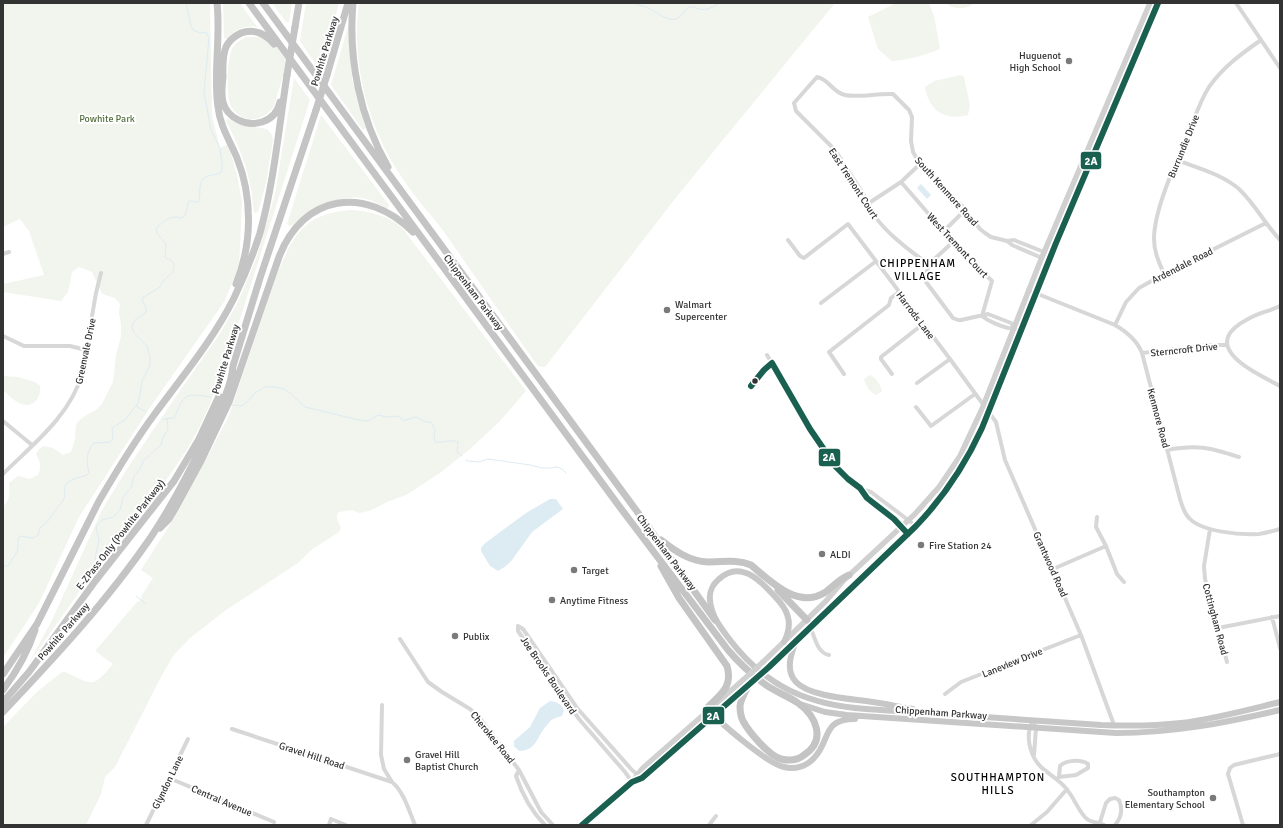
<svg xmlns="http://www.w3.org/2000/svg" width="1283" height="828" font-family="Signika,sans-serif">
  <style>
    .green { fill: #f1f5ed }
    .water { fill: #ddebf3 }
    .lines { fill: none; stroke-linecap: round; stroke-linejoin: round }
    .stream { stroke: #ddebf3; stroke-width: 1 }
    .minor { stroke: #d7d7d7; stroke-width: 4 }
    .secondary { stroke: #d0d0d0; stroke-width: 5.5 }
    .trunk { stroke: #c7c7c7; stroke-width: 6 }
    .motorway { stroke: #c4c4c4; stroke-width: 7 }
    .secondary-bridge { stroke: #d0d0d0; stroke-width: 5.5 }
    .motorway-bridge { stroke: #c4c4c4; stroke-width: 7 }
    .bus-1-casing { stroke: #fff; stroke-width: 9 }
    .bus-1 { stroke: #1a6051; stroke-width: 6 }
    .poi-dot { fill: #7a7a7a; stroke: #fff; stroke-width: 1.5 }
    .bus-dot { fill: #333; stroke: #fff; stroke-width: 1.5 }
    .labels { text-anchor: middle; stroke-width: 4; stroke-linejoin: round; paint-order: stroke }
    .street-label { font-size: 10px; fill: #333; stroke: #fff }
    .poi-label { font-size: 10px; fill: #333; stroke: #fff; text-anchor: start }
    .park-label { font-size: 10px; fill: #56703f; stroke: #fff }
    .neighbourhood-label { font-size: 11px; letter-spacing: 1px; fill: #000; stroke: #fff }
    .line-badge { stroke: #fff; stroke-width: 1.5 }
    .badge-label { font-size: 11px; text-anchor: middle; font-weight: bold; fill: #fff }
  </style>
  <rect width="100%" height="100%" fill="#fff"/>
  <path class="green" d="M3,3H210L212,116L220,148L228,144L237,175L242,202L239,267L224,302L149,409L79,517L39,603L3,658V507C10,499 10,494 9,483L18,476L30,479L38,475C42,467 40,462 36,454L39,449L44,446L53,448L63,455L71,452L75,439L76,424L83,417L96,410L102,404L113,382L116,355L121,336V324L119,313L120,304L115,298L102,294L92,272L79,267L72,272L68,292L61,301L3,292V284L44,275L29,231L20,219L3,227Z
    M223,3H240L257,27C243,25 236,30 226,39L224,38Z
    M272,3H292L289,22H286Z
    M306,3H339L322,65L319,69L300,41Z
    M359,3H835L678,195L545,367L538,366C506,322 476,277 444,232C431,214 415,198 403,179C368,128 351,64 359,3Z
    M896,3H929L934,16L940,49C925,55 909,60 892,61L878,49L868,17Z
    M945,3H975C965,10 955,10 945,3Z
    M349,24L352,79L366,128L363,130L331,85Z
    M246,37H259L266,39L289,56L274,106C263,122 242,125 231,106C226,97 227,58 232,49C235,43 241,40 246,37Z
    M961,75L964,77L970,105L968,115C945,121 929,111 925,87L934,81Z
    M294,78L310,100L239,322L210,404L199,428L186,451L156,495L104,557L29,663L53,618L102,510L125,472L170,405L219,335L238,302L256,259L275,194Z
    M321,115L389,205L388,208H386C379,204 373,200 366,199C344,193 321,206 302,217C298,220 295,224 290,226L287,224Z
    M227,119L231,120L237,124L267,129L272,135L273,140L266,183L258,212L254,213C251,176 243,154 226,121Z
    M351,210C369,211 390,216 403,229L526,391L500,421L470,449L440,473L406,495L387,502L369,511L359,513L352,510L339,512L337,515V519L341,528L339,532L311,550L298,563L226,610L190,638L173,656L161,677L115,767L105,777L101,794L86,825H3V727L38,691L62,672H65C94,685 92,689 113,664L95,651L137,602L141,600L142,595L153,578L141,570L178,512L228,418L277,274C294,234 304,214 351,210Z
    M870,375C875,377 881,385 882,391L876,395C870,392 865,385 864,379Z
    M3,376L18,377L35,382L40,386C40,388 40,393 39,395C39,397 37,399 36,401C25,412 11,398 3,390Z"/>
  <path class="water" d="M921,184L931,195L927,199L917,188Z
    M550,499H556L563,509L532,532L512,560L506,566L498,571L490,566L481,551V548L484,544L526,513Z
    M550,701C558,702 561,704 564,710L562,716C557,717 551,719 548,724C537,734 538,751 519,751L514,746V741L530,727L540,708Z"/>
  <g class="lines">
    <path class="stream" d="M633,3C637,6 643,5 648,8C655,11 668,22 676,19C682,17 684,8 690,7C693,6 696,8 699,9C707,11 713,7 719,3
      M232,405L242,406L248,401L255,393L265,387H275L284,389L290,393L305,407L359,420L368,421L378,415L387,417L399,416L402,420H406L416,417L426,422H431L435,430L434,437L435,442C443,443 450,439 458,442L457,452L462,456
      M136,406L146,412
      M163,419L174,418C177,413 178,408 181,403C186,391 200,396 210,397
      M466,460L468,461L479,462L488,459L530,465L542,468H550L557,467L562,469L566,473
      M97,564L96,562L95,558L99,540L96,528L98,524L102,520L113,517L120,510L123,497L131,488L134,476L140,469L144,460L161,445L163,438L168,429L167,419
      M3,566H8L18,550V540L20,536L33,538L38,535L40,528L48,521L60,504L63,501L65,496L64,487C70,478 78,478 87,475L89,472C86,462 86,452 94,443L110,442L113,438L112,428L125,420L138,403L140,395L142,381L150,365V357L147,346L134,333L132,326L136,319L146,313C147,307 143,304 142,298L160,287L163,281L173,272L174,265L173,262L165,257L166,244L157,233L156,229C164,220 170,215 182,218L185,215L189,201L198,202C202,195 197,184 204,178C209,174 217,176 222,171V163L220,148L211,130L204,92L209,38L206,32L200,33L193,30C188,21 190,12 185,3
      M136,596L146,604"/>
    <path class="minor" d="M1236,3L1280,68
      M1177,160C1197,168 1222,174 1239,189C1255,204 1265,224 1280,240
      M901,182L953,242L992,281L982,316
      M869,203L901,182L920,164
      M944,231L965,210
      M788,240L800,256L804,258L848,224L950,359L996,422L1005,460L1081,635L1114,725
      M1007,241L1014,240L1044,252
      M3,254L9,252
      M929,264L953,242
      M1164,274C1159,262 1154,252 1154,239C1154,209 1177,160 1189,132C1195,117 1200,101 1209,87C1223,67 1241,54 1261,40
      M1028,290L1115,325C1127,332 1137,340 1142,353L1180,499C1182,506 1184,513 1189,518C1202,532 1240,535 1259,534C1266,533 1273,531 1280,529
      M821,303L875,262
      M1280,306C1270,311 1258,313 1248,319C1196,346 1254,372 1280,386
      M982,316C988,321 1000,326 1008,328C1013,329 1016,329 1020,331
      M1115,325L1126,302L1139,288L1164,274L1266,223
      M1014,328L1011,323L988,314L961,320H958L953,318L926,282L925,279L929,264C912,253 873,224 869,203L835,150L796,111L794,103L817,77C829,79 833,93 845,95C857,98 879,93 893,94L909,110L912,117L911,141L913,152L920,164L963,207L980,229L985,233L991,237L1007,241L1012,245L1042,258
      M3,336L24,346H70L86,350
      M1142,353L1210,345H1226
      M767,355L810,429L826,454L836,467L848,479L860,488L867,498L894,519L908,534
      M844,374L829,352L889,305L891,298L899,292
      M892,374L881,359V357L923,324
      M917,383L950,359
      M916,407L931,426L975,394
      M3,421L32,445
      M1167,450C1198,444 1210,448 1239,457
      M3,474C33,444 70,416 82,374L96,293L101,273
      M861,489L871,492L916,526
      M1097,517L1096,527L1106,546L1117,574L1124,582
      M1210,529L1204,566L1205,579L1227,662
      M1053,569L1106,546
      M1272,617L1280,648
      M518,626L523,629L577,708L632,770L639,776
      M518,626V631L579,719L625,772L632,782
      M810,627C815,637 817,653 829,655
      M1218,628L1280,616
      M400,639L428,682L442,692L470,709L479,717L519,770L541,812L553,825
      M945,694L961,682L1081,635
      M382,705L381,755L384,769L392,782
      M1033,720C1025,734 1029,754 1040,766C1049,775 1061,780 1068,791C1074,798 1080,814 1087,819C1092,823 1099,822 1104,825
      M1033,720L1036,728L1034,755
      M232,729L392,782C404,792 409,811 415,825
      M519,770L516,776C522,794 531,811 545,825
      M169,778L274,822
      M1057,779L1059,777L1076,775L1088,768V764C1081,759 1066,760 1060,766L1059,777
      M1100,822L1106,803L1110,799L1115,798L1119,800C1123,809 1121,818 1115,825
      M146,825L188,739
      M329,825L331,819L346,825
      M709,825L716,816
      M1031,825L1047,812L1067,789
      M1243,825L1228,774L1230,768L1234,765L1280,754"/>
    <path class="secondary" d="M763,662L826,601L844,580L915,514L939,487L960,456L982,409L1040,262L1150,3
      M762,672L920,522C950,490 969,458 986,418L1056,243L1158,3
      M633,782L642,778L651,771L747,686
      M582,825L632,782L643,768L743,680"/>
    <path class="trunk" d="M796,641C791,654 785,670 796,682C810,697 854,699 873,702C887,704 900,707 913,709
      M784,642C792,626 790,614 779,601C764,584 742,558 719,579C713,584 709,592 710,600C711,616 721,628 730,640C766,687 809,705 866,709L1101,725C1127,726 1154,726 1181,723C1214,719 1247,710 1280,702
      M800,704L825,712L847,715L1116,733C1173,733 1225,723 1280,710
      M709,710C720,723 768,764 784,767C795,770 807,766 814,758C831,741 821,719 855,719"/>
    <path class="motorway" d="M217,3C221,37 213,73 218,107C220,126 230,141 237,158C253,198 252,245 236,284
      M249,3L622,510L728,650C739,663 752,675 766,685C776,692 788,696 798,703C816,716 827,740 804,755C798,760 789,761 781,759C769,756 749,732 743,721C741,717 740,711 740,706C741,698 746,691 749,684
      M263,3L636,510L715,620
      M353,3C348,59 360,118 388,167
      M295,27L299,3
      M274,44C266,34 254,28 241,33C235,36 229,40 226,47C222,56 223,67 223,77C222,85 221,94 223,102C227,118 246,127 262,122C271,119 278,112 280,102
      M327,75L348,3
      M160,528L169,519L175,509L201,461L229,402L279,257C303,194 366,185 413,232
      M661,540C675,551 689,561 708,562C724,562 737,559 751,565C770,581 797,609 824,593C833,587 839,579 849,575
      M661,566L679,598L727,666C733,687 721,694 708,707
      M778,590L807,620
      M3,674L37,624L99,501C116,472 134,442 154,415C182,377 213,340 234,298C244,277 253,255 260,233C274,182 279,127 287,75
      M3,690C17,671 28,652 35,630
      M3,702L29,672L96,580L174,481L199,439L219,396
      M3,712C55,657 108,600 151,537C173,504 191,469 208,433C218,412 231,389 233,366L260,278L316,110"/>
    <path class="secondary-bridge" d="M743,680L763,662
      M749,684L762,672"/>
    <path class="motorway-bridge" d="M287,75L295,27
      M316,110L327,75"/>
    <g class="bus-1-casing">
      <path id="bus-1" d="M772,363L810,429L836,467L848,479L860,488L867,498L894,519L908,534
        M751,386L764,370L772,363
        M582,825L632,782L642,778L769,667L916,526C944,497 965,465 982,428L1056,243L1158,3"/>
    </g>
    <use href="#bus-1" class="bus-1"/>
  </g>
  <g class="poi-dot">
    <circle cx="1069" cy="61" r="4"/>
    <circle cx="667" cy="310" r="4"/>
    <circle cx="921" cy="545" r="4"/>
    <circle cx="822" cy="554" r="4"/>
    <circle cx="574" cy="570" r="4"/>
    <circle cx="552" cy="600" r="4"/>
    <circle cx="455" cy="636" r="4"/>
    <circle cx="407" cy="760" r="4"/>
    <circle cx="1213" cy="798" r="4"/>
  </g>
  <circle class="bus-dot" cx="755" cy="381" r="3.5"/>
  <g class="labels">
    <g class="street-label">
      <text transform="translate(324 51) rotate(-73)" y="4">Powhite Parkway</text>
      <text transform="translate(1183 146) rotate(-68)" y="4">Burrundie Drive</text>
      <text transform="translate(854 183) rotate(57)" y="4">East Tremont Court</text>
      <text transform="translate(947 191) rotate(48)" y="4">South Kenmore Road</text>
      <text transform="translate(958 245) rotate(47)" y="4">West Tremont Court</text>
      <text transform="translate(1182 265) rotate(-27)" y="4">Ardendale Road</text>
      <text transform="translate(474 292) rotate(53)" y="4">Chippenham Parkway</text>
      <text transform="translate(916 315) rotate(53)" y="4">Harrods Lane</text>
      <text transform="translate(1184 349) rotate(-6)" y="4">Sterncroft Drive</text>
      <text transform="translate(85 351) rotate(-78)" y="4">Greenvale Drive</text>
      <text transform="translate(225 359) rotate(-73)" y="4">Powhite Parkway</text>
      <text transform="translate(1159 418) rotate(75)" y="4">Kenmore Road</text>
      <text transform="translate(120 534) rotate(-52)" y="4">E-ZPass Only (Powhite Parkway)</text>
      <text transform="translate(667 552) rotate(53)" y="4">Chippenham Parkway</text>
      <text transform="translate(1051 564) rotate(66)" y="4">Grantwood Road</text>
      <text transform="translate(1216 619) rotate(75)" y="4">Cottingham Road</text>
      <text transform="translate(63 631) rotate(-49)" y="4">Powhite Parkway</text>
      <text transform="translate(1012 662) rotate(-22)" y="4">Laneview Drive</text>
      <text transform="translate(549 675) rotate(56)" y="4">Joe Brooks Boulevard</text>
      <text transform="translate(941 712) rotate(4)" y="4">Chippenham Parkway</text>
      <text transform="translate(493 737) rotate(51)" y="4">Cherokee Road</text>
      <text transform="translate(312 755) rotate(18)" y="4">Gravel Hill Road</text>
      <text transform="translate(167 782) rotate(-64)" y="4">Glyndon Lane</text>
      <text transform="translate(222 800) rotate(23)" y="4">Central Avenue</text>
    </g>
    <g class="poi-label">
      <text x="1061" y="59" text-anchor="end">Huguenot<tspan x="1061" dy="12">High School</tspan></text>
      <text x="675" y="308">Walmart<tspan x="675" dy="12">Supercenter</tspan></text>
      <text x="929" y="549">Fire Station 24</text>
      <text x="830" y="558">ALDI</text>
      <text x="582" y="574">Target</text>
      <text x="560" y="604">Anytime Fitness</text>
      <text x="463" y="640">Publix</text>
      <text x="415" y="758">Gravel Hill<tspan x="415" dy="12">Baptist Church</tspan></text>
      <text x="1205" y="796" text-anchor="end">Southampton<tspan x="1205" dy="12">Elementary School</tspan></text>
    </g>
    <g class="park-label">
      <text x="107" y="122">Powhite Park</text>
    </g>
    <g class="neighbourhood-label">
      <text x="918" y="267">CHIPPENHAM<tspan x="918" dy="13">VILLAGE</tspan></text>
      <text x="998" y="781">SOUTHHAMPTON<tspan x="998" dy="13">HILLS</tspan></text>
    </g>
  </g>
  <g class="line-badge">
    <rect x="1080" y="151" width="22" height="19" rx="4" fill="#1a6051"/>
    <rect x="818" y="448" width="23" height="19" rx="4" fill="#1a6051"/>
    <rect x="702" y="706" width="23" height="19" rx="4" fill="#1a6051"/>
  </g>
  <g class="badge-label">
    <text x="1091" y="165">2A</text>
    <text x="829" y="461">2A</text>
    <text x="713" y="720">2A</text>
  </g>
  <rect width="1283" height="828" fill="none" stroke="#333333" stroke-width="8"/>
</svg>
